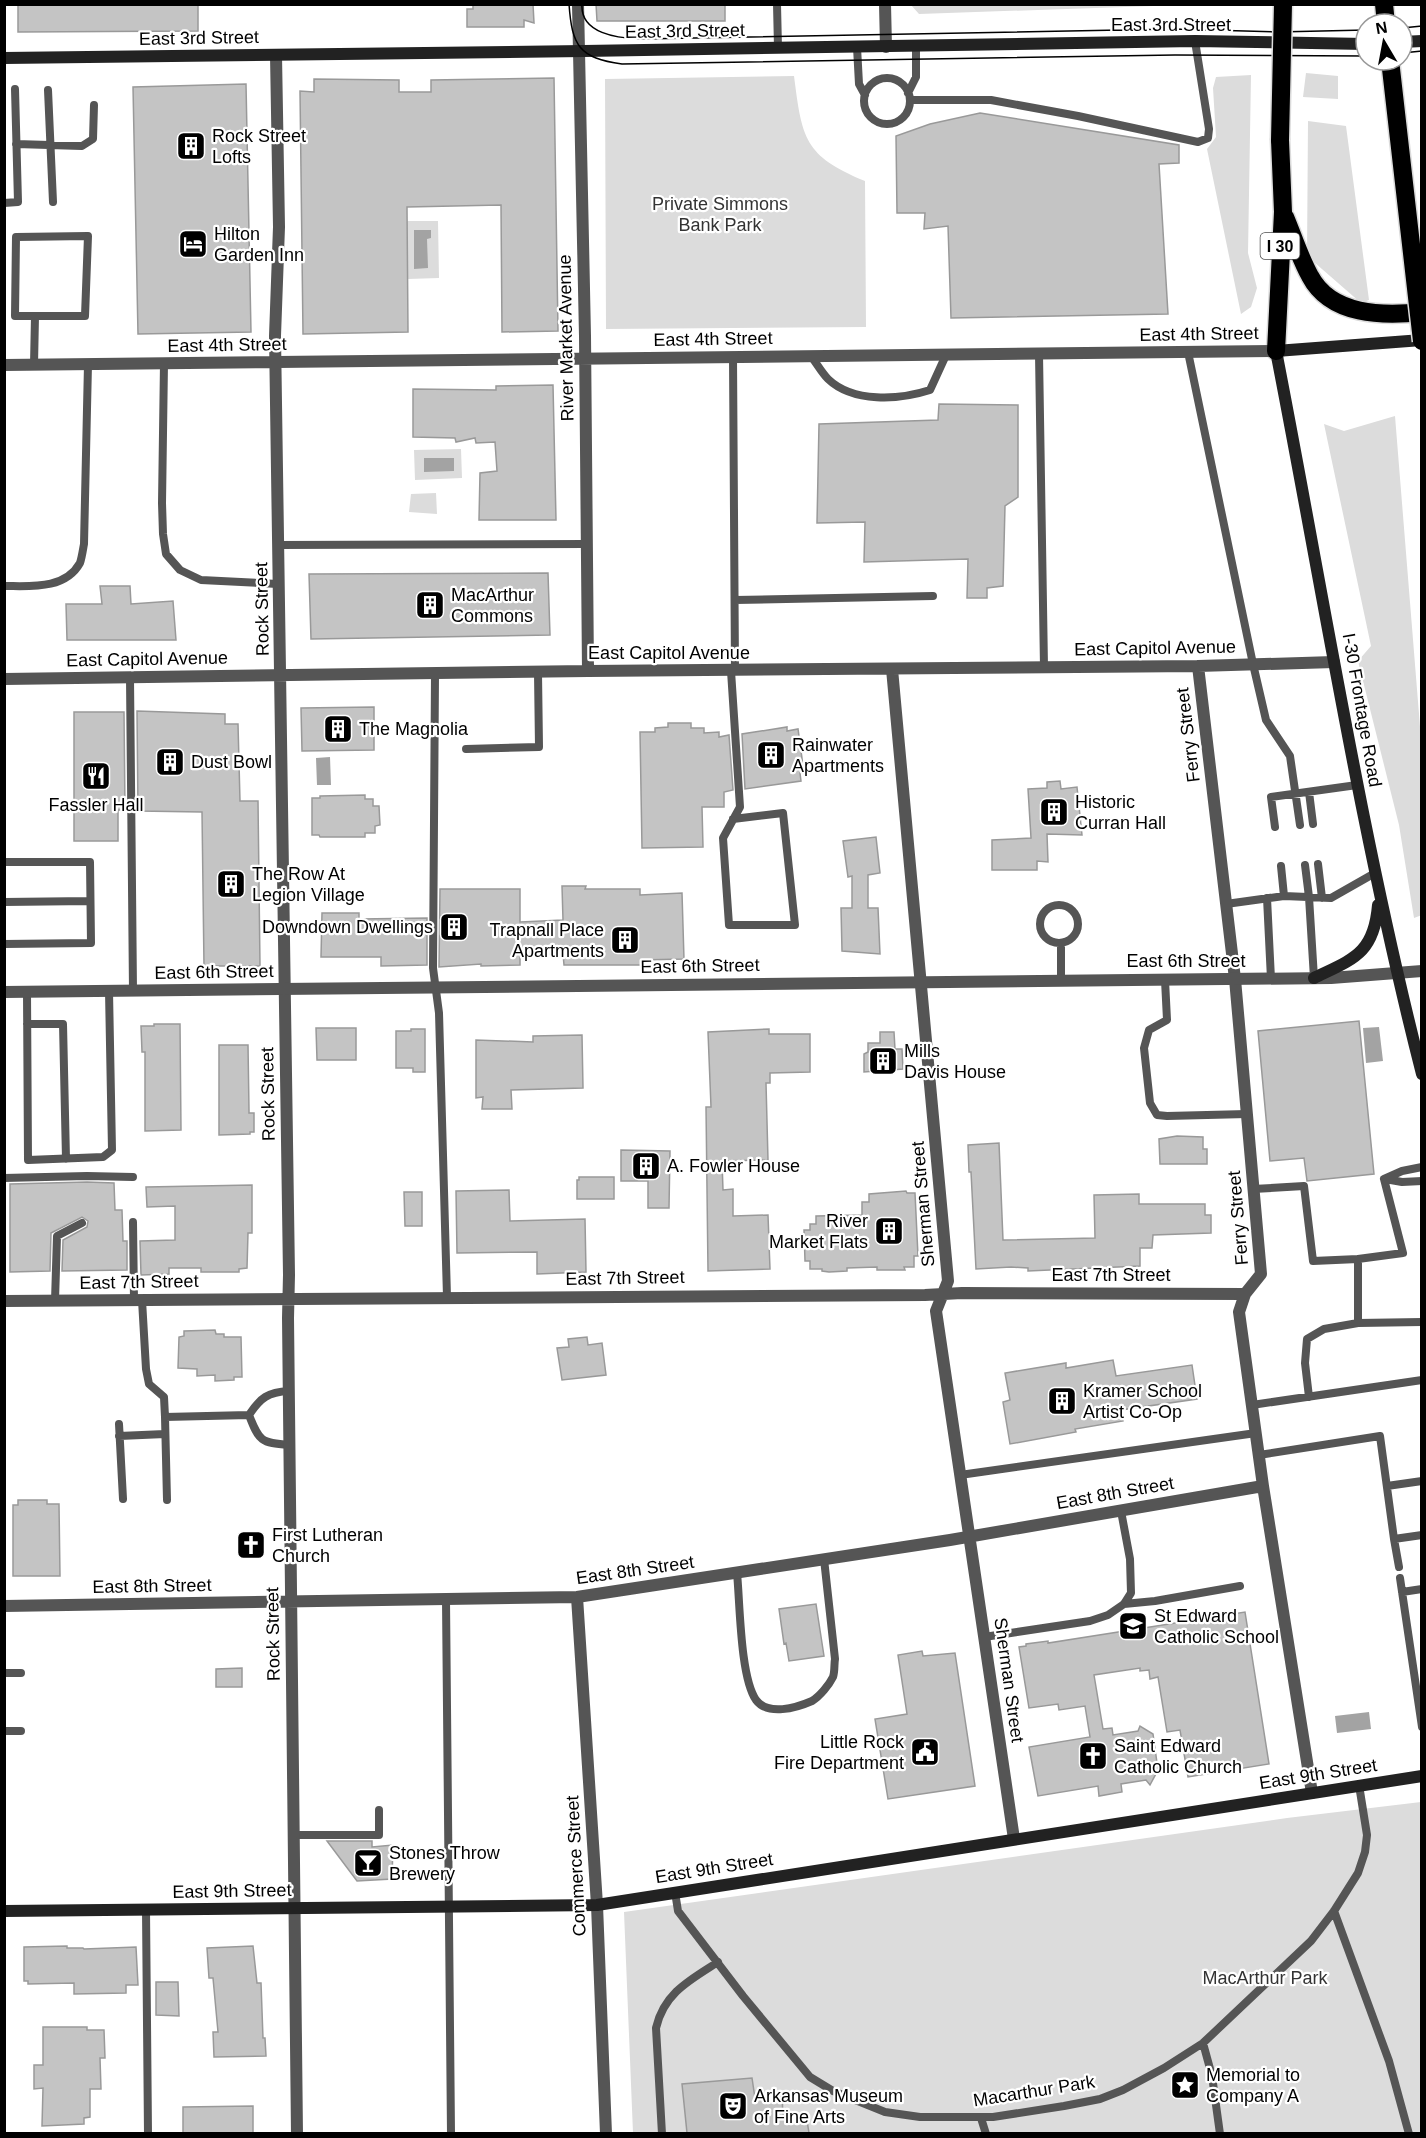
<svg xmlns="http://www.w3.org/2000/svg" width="1426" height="2138" font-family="Helvetica,sans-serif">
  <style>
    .green { fill: #dcdcdc }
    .water { fill: #a3a3a3 }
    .building { fill: #c4c4c4; stroke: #999; stroke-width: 1.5 }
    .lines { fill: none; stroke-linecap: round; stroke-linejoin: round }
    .motorway-casing { stroke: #dbdbdb; stroke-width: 21 }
    .service { stroke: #555; stroke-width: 8 }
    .minor { stroke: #555; stroke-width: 12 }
    .tertiary { stroke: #555; stroke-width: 12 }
    .secondary { stroke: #222; stroke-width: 12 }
    .motorway { stroke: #000; stroke-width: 18 }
    .tram { stroke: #000; stroke-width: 1.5 }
    .motorway-bridge-casing { stroke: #dbdbdb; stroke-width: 21; stroke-linecap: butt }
    .motorway-bridge { stroke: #000; stroke-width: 18 }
    .labels { text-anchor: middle; stroke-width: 4.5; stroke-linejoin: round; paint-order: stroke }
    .shield { fill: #fff; stroke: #4c4c4c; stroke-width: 1.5 }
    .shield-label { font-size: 16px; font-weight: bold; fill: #000 }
    .street-label { font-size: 18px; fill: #000; stroke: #fff }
    .poi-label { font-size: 18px; fill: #000; stroke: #fff; text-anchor: start }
    .park-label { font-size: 18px; fill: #333; stroke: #fff }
  </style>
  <rect width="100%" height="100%" fill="#fff"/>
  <path class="green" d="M1212,4L919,14L911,5V4Z
    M1306,73L1338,76V99L1303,97Z
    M1251,75L1248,253L1257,288L1251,307L1241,314L1207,149L1216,137L1213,88L1216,77Z
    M794,76C802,138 804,156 865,181L866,327L606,329L605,79Z
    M1308,121L1346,126L1369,300L1361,303L1307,256Z
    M407,221H438L439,278L408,279Z
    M1395,416L1421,739L1422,915L1414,918L1399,825L1358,661L1371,646L1324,424L1344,431Z
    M461,449L462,478L415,480L414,450Z
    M436,493L437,514L409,512L411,494Z
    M1421,1802V2133H633L624,1912L1287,1818Z"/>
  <path class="water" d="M414,230H431V238L427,239L428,268L414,269Z
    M424,458H454V471L424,472Z
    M330,757L331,785H317L316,758Z
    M1379,1027L1383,1061L1366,1063L1363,1028Z
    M1369,1712L1371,1729L1337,1733L1335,1716Z"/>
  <path class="building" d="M18,4H198V31L18,32Z
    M473,4H533L534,23L524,20V27H467V9H473Z
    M596,4H725V21H597Z
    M554,78L558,331L502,332L501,205L407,207L408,332L303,334L300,91L314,92V79L399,80V92H431V80Z
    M246,84L251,332L138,334L133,87Z
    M980,113L1179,145V163L1159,164L1168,314L951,318L948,226L924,229L925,213H897L896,136L930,124Z
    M553,385L556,520H479L480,473L497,471L495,442L476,443L475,438L456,442L455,438L413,437V389L496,390V386Z
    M939,404L1018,405V497L1005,506L1003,586L987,588V598H967L968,559L864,562L865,522L817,523L819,424L938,420Z
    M548,573L550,635L311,639L309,574Z
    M100,586H130L131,604L173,601L176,640H67L66,604H102Z
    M374,707V750L302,751L301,708Z
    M137,711L225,714V724H238L240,801H258L260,966H204L202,812L138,811Z
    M74,712H124L125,810H118V841H74Z
    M668,723H691V728H704V733L719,732V737L729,735L733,790L724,792V807H702L703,847L642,848L640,732H655V728L668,727Z
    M787,727V731L798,729L804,773H800L801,781L745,789L742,734Z
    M1060,781L1061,789L1077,787L1082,835L1047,834L1048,862L1037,861V870H992V840L1031,838L1028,789L1047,788V782Z
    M365,795V799H373V806H379L380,825L375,826V833H365V837H320L319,835H312V798H320V796Z
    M876,837L880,873L868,875V908H878L880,954L842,951L841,908H852V876L848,877L843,841Z
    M562,886H586L585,889H640V895L682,893L684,959L641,960V965H564L563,954L520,955V965L481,966V964L439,967L440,889H520V922L563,920Z
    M322,913H359V919L427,918V965L381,966V957H321Z
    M1359,1021L1374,1174L1307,1181L1304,1158L1270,1161L1258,1031Z
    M154,1024H180L181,1130L145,1131V1052H142L141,1026H154Z
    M316,1028H356V1060H317Z
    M411,1029H425V1072H413V1068H396V1031H411Z
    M769,1029V1034H810V1072L770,1073V1083H766L768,1160L722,1161L723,1190L733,1189V1216L768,1215L770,1269L708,1271L706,1107H711L708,1032Z
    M880,1032H894L895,1049H902L903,1069L864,1072V1054L868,1052V1043H880Z
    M582,1035L583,1088L511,1090L512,1109H482L483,1097L476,1098V1040L533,1042V1036Z
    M219,1045H248L249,1110V1113H254V1132H250V1134L219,1135Z
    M1177,1136L1203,1137V1149H1207V1164H1160L1159,1139Z
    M999,1143L1003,1240L1095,1238L1094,1195L1139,1194V1204H1205V1215H1211V1233L1153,1235L1152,1248H1140V1266L1028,1271V1268L1011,1267L976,1269L971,1172H969L968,1145Z
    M621,1150L670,1151L669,1208H648V1181H621Z
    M579,1177H614V1199H577V1180H579Z
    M87,1182L114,1183L115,1210H122L123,1241H127V1270L62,1271L63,1240L87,1227L88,1221L82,1217L51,1233L50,1271L10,1272V1184Z
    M252,1185V1233H248L247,1268L239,1269V1272H201V1268H169V1274L141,1275L140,1241L175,1240V1206L147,1207L146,1187Z
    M509,1190L510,1221L585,1219L586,1272L537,1274V1252L457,1253L456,1191Z
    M906,1191L907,1193H915L918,1256H914V1267H904L905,1270H877V1267L847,1268V1271L829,1272L822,1271V1269H810V1261H805L804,1230H810V1224H816V1216L862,1215V1202H869V1194Z
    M404,1192H422V1226H405Z
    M215,1330L216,1334H224V1337H241L242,1377H234V1380L215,1381V1375L197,1376V1369L178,1368L179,1337L184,1336V1331Z
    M587,1337L588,1345L602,1343L606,1375L562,1380L557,1348L569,1347L568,1339Z
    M1113,1360L1116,1376L1192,1365L1197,1399L1121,1410L1123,1421L1075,1429L1076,1432L1010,1444L1003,1402L1010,1400L1005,1373L1066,1363V1368Z
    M18,1500H47V1504H59L60,1576H13V1505H18Z
    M816,1604L824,1656L789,1661L786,1643L784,1644L779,1609Z
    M1245,1612L1269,1764L1188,1777L1180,1730L1167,1732L1158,1677L1150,1679L1149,1670L1140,1671V1668L1094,1675L1103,1729L1112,1728L1113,1735L1138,1731L1140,1726L1153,1734L1158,1770L1150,1785L1146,1780L1121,1784L1122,1792L1099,1796L1098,1786L1038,1796L1029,1747L1090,1737L1085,1706L1059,1710L1058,1704L1029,1708L1019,1647L1026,1646V1644L1048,1641V1643Z
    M922,1651L923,1656L955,1653L975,1786L888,1799L875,1719L907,1714L898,1655Z
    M242,1668V1687H216V1669Z
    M327,1841H372V1847L393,1845L392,1879L357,1881Z
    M67,1946V1948H83L84,1949L136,1947L138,1985H126V1993L74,1994V1983L28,1984V1981H24V1947Z
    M253,1946L257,1983H261L263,2038H265L266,2056L214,2057L213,2032H218L213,1978H209L207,1948Z
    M156,1982H178L179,2016L156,2015Z
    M43,2027H87V2030H104L105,2058H100L101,2089H90V2117L84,2118V2124L42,2126L43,2088L34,2089V2065H43Z
    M752,2078L755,2098L782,2096L783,2115L806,2114L809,2133H687L682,2084Z
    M253,2106V2133H183V2107Z"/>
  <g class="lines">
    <g class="motorway-casing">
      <path id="motorway" d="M1384,4L1386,24
        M1285,217C1293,236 1300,258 1310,276C1331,316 1383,316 1422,312
        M1276,351L1283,212L1280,140"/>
    </g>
    <path class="service" d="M777,4L778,48
      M857,47L859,84L865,95
      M864 101a23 23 0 1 1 46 0a23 23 0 1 1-46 0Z
      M48,90L53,202
      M908,93L916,77V46
      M910,100H991L1078,116L1198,142L1208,138L1209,129L1195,41
      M16,144L82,146L93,139L94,105
      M4,203L18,202L15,89
      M1188,352L1253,664L1266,720L1290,756L1300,825
      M1039,354L1044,667
      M811,356C817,364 822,373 828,379C853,403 899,400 930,390L946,355
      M733,357L735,671
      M164,363L162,503L163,534L166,554L180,570L201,580L278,584
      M34,365L35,316H15L16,237L88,236L85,316H35
      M278,545L586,544
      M4,586C30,586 65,590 80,563C82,557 83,549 84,544L88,364
      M735,600L933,596
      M731,671L740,807L723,838L729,925H795L783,813L733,819
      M435,675L433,968L439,1013L447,1297
      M130,678L133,991
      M466,749L539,747L538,673
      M1309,792L1313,824
      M1275,827L1271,797L1357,785
      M4,862H90L91,943L4,944
      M1318,864L1322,898
      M1305,865L1309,897L1314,978
      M1284,896L1331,898L1375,873
      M1267,898L1271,979
      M4,902L90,901
      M1226,904L1284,896L1281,866
      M1040 924a19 19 0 1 1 38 0a19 19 0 1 1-38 0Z
      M1061,980V943
      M1165,980L1167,1020L1149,1030L1144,1048L1150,1103L1157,1115L1167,1116L1247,1114
      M27,992L28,1160L103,1157L112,1150L109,991
      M27,1024H63L66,1159
      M4,1178L87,1176L133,1177
      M1384,1179L1403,1253L1358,1259V1323L1422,1322
      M1384,1179L1402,1171L1422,1167
      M1385,1179L1402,1182L1422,1181
      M1253,1189L1304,1186L1313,1261L1358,1259
      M133,1222L134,1300
      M142,1300L146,1369L149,1384L164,1397L165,1417L249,1415
      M55,1301L57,1236L82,1223
      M1309,1397L1305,1363L1307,1339L1324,1329L1358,1323
      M1252,1405L1422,1380
      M249,1415C259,1441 261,1443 289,1445
      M249,1415C260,1398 268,1392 289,1391
      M165,1417L167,1500
      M119,1424L123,1499
      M119,1436L165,1434
      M1259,1455L1380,1436L1394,1539L1422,1535
      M960,1475L1256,1433
      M1387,1486L1422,1481
      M1394,1539L1399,1567
      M737,1573C740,1602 740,1677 756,1700C768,1716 796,1708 812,1701C820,1696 829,1685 833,1677C835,1671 834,1664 835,1659L824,1559
      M1400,1578L1422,1727
      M1402,1592L1422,1589
      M446,1600L451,2134
      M1124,1604L1155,1601L1240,1586
      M984,1637L1090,1621L1108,1615L1124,1604L1131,1593L1130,1559L1121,1511
      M4,1673H21
      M4,1731H21
      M293,1835H379V1810
      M675,1892L678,1911L743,1996L810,2077L833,2091L885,2112L920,2117H993L1064,2106L1100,2099L1123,2090L1164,2068L1203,2043L1311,1941L1334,1911L1358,1873L1365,1852L1367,1835L1359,1785
      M146,1910L148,2134
      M1334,1911L1389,2061L1409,2134
      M1203,2043L1212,2076L1220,2134
      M981,2118L986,2134
      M662,2134L656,2028C664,1993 690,1980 718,1962"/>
    <path class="minor" d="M578,4L585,336L588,671
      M885,4L886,47
      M276,55L279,227L275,336L289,1275L288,1318L297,2134
      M4,365L1276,351
      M1198,666L1235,979L1261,1274L1245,1294L1239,1312L1263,1486L1312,1793
      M892,669L948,1281L936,1311L1014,1839
      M4,679L588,671L1198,666L1334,662
      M4,1301L925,1295L962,1293L1245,1294
      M577,1597L597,1905
      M4,1606L577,1597L950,1540L1263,1486"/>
    <path class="tertiary" d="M4,992L1331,978L1422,971
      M597,1905L606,2134"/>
    <path class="secondary" d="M1402,42L1422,41
      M4,58L584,51L1195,41L1366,44
      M1422,340L1276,351C1323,592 1361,836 1422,1074
      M1314,978C1353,959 1374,954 1378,905
      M4,1911L597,1905L1422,1776"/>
    <use href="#motorway" class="motorway"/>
    <path class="tram" d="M569,4C572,46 579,58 622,64L1175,55L1366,56
      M582,4C580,34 618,38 640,39L1173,29L1277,32L1366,30
      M1402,28L1422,26
      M1402,53L1422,51"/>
    <g class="motorway-bridge-casing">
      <path id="motorway-bridge" d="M1390,60L1422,341
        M1280,140L1283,4"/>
    </g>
    <use href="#motorway-bridge" class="motorway-bridge"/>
  </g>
  <defs>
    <g id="building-square" transform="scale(1.5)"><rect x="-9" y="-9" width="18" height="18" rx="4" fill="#000" stroke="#fff"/><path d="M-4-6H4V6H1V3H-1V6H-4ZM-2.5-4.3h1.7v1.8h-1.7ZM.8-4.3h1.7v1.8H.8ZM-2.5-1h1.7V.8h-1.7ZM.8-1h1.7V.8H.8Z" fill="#fff"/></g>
    <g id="hotel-square" transform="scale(1.5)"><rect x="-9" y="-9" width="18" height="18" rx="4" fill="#000" stroke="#fff"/><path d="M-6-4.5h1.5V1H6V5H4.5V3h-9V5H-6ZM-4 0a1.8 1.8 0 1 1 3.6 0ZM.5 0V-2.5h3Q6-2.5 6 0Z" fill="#fff"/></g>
    <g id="restaurant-square" transform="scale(1.5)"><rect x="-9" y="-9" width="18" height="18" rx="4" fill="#000" stroke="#fff"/><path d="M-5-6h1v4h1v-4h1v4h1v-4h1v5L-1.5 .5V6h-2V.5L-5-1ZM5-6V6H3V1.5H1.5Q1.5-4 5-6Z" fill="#fff"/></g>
    <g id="church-square" transform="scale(1.5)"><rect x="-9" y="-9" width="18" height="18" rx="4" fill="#000" stroke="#fff"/><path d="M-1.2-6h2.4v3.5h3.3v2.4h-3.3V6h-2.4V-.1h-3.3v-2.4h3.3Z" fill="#fff"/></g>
    <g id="school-square" transform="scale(1.5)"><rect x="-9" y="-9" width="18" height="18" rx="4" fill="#000" stroke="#fff"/><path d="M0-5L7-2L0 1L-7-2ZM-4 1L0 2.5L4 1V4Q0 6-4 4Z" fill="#fff"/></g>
    <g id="civic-square" transform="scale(1.5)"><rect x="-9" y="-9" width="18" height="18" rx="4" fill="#000" stroke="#fff"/><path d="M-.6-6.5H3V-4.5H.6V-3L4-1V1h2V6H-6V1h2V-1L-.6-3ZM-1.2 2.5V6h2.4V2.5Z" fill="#fff"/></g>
    <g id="bar-square" transform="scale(1.5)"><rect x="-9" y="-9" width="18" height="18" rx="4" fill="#000" stroke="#fff"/><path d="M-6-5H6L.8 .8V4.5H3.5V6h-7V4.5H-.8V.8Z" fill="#fff"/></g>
    <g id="sight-square" transform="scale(1.5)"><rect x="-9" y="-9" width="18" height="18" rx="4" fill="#000" stroke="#fff"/><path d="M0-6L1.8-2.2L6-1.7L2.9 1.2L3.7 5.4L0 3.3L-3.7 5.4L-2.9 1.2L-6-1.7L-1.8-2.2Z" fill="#fff"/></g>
    <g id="theatre-square" transform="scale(1.5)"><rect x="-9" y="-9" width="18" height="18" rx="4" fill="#000" stroke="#fff"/><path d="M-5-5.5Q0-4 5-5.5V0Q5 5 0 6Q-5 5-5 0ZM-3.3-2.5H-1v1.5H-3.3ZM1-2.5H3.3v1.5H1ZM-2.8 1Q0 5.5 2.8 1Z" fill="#fff"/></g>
  </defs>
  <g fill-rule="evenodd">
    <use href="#building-square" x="191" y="146"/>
    <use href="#hotel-square" x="193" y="244"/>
    <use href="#building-square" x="430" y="605"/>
    <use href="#building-square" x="338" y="729"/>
    <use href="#building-square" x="771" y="755"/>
    <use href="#building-square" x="170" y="762"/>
    <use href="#restaurant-square" x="96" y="776"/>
    <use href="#building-square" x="1054" y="812"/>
    <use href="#building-square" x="231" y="884"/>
    <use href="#building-square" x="454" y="927"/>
    <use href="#building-square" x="625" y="940"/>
    <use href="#building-square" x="883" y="1061"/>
    <use href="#building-square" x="646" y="1166"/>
    <use href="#building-square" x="889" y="1231"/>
    <use href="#building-square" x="1062" y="1401"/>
    <use href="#church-square" x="251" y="1545"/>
    <use href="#school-square" x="1133" y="1626"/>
    <use href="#civic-square" x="925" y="1752"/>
    <use href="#church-square" x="1093" y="1756"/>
    <use href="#bar-square" x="368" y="1863"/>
    <use href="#sight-square" x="1185" y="2085"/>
    <use href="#theatre-square" x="733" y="2106"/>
  </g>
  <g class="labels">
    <rect class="shield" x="1260.5" y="233" width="39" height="26" rx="4.5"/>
    <g class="shield-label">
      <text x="1280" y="252">I 30</text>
    </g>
    <g class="street-label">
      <text x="1171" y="31">East 3rd Street</text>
      <text transform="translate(685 31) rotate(-1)" y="6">East 3rd Street</text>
      <text transform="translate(199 38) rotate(-1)" y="6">East 3rd Street</text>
      <text transform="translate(1199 334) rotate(-1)" y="6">East 4th Street</text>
      <text transform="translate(566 338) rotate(-91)" y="6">River Market Avenue</text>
      <text transform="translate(713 339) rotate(-1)" y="6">East 4th Street</text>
      <text transform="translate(227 345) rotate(-1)" y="6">East 4th Street</text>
      <text transform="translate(262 609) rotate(-91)" y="6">Rock Street</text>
      <text transform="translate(1155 648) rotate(-1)" y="6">East Capitol Avenue</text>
      <text x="669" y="659">East Capitol Avenue</text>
      <text transform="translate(147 659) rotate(-1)" y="6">East Capitol Avenue</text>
      <text transform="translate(1362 710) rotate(80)" y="6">I-30 Frontage Road</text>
      <text transform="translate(1188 735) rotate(-97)" y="6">Ferry Street</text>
      <text x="1186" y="967">East 6th Street</text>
      <text transform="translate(700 966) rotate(-1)" y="6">East 6th Street</text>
      <text transform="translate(214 972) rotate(-1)" y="6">East 6th Street</text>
      <text transform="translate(268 1094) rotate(-91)" y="6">Rock Street</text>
      <text transform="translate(923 1204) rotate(-95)" y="6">Sherman Street</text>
      <text transform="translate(1238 1218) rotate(-95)" y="6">Ferry Street</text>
      <text x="1111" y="1281">East 7th Street</text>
      <text transform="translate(625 1278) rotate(-1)" y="6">East 7th Street</text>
      <text transform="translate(139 1282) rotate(-1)" y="6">East 7th Street</text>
      <text transform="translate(1115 1493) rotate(-10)" y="6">East 8th Street</text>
      <text transform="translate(635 1570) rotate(-8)" y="6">East 8th Street</text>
      <text transform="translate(152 1586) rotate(-1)" y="6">East 8th Street</text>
      <text transform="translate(273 1634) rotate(-91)" y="6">Rock Street</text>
      <text transform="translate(1009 1680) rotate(82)" y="6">Sherman Street</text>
      <text transform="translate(1318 1774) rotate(-9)" y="6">East 9th Street</text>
      <text transform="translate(576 1866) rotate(-93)" y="6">Commerce Street</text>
      <text transform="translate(714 1868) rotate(-9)" y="6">East 9th Street</text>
      <text transform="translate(232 1891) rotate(-1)" y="6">East 9th Street</text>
      <text transform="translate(1034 2091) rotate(-9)" y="6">Macarthur Park</text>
    </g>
    <g class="poi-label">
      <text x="212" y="142">Rock Street<tspan x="212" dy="21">Lofts</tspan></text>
      <text x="214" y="240">Hilton<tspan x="214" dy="21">Garden Inn</tspan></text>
      <text x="451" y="601">MacArthur<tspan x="451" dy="21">Commons</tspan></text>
      <text x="359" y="735">The Magnolia</text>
      <text x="792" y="751">Rainwater<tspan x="792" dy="21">Apartments</tspan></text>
      <text x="191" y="768">Dust Bowl</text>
      <text x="1075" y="808">Historic<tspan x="1075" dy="21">Curran Hall</tspan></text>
      <text x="96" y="811" text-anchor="middle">Fassler Hall</text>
      <text x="252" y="880">The Row At<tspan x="252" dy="21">Legion Village</tspan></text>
      <text x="433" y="933" text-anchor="end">Downdown Dwellings</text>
      <text x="604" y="936" text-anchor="end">Trapnall Place<tspan x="604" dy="21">Apartments</tspan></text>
      <text x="904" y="1057">Mills<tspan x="904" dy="21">Davis House</tspan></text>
      <text x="667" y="1172">A. Fowler House</text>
      <text x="868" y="1227" text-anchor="end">River<tspan x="868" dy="21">Market Flats</tspan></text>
      <text x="1083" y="1397">Kramer School<tspan x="1083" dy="21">Artist Co-Op</tspan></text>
      <text x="272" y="1541">First Lutheran<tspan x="272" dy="21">Church</tspan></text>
      <text x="1154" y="1622">St Edward<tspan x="1154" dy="21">Catholic School</tspan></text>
      <text x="904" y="1748" text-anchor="end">Little Rock<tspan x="904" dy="21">Fire Department</tspan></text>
      <text x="1114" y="1752">Saint Edward<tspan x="1114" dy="21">Catholic Church</tspan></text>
      <text x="389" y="1859">Stones Throw<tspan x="389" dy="21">Brewery</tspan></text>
      <text x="1206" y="2081">Memorial to<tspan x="1206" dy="21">Company A</tspan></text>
      <text x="754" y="2102">Arkansas Museum<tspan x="754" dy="21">of Fine Arts</tspan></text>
    </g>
    <g class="park-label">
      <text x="720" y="210">Private Simmons<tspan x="720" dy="21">Bank Park</tspan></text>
      <text x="1265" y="1984">MacArthur Park</text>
    </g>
  </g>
  <rect width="1426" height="2138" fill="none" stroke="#000000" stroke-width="12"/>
  <g transform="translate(1384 42) rotate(350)"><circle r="28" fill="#ffffff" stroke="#999999" stroke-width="1.5"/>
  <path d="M0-4.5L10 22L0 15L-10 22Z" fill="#000000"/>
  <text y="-9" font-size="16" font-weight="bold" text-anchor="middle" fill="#000000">N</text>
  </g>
</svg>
